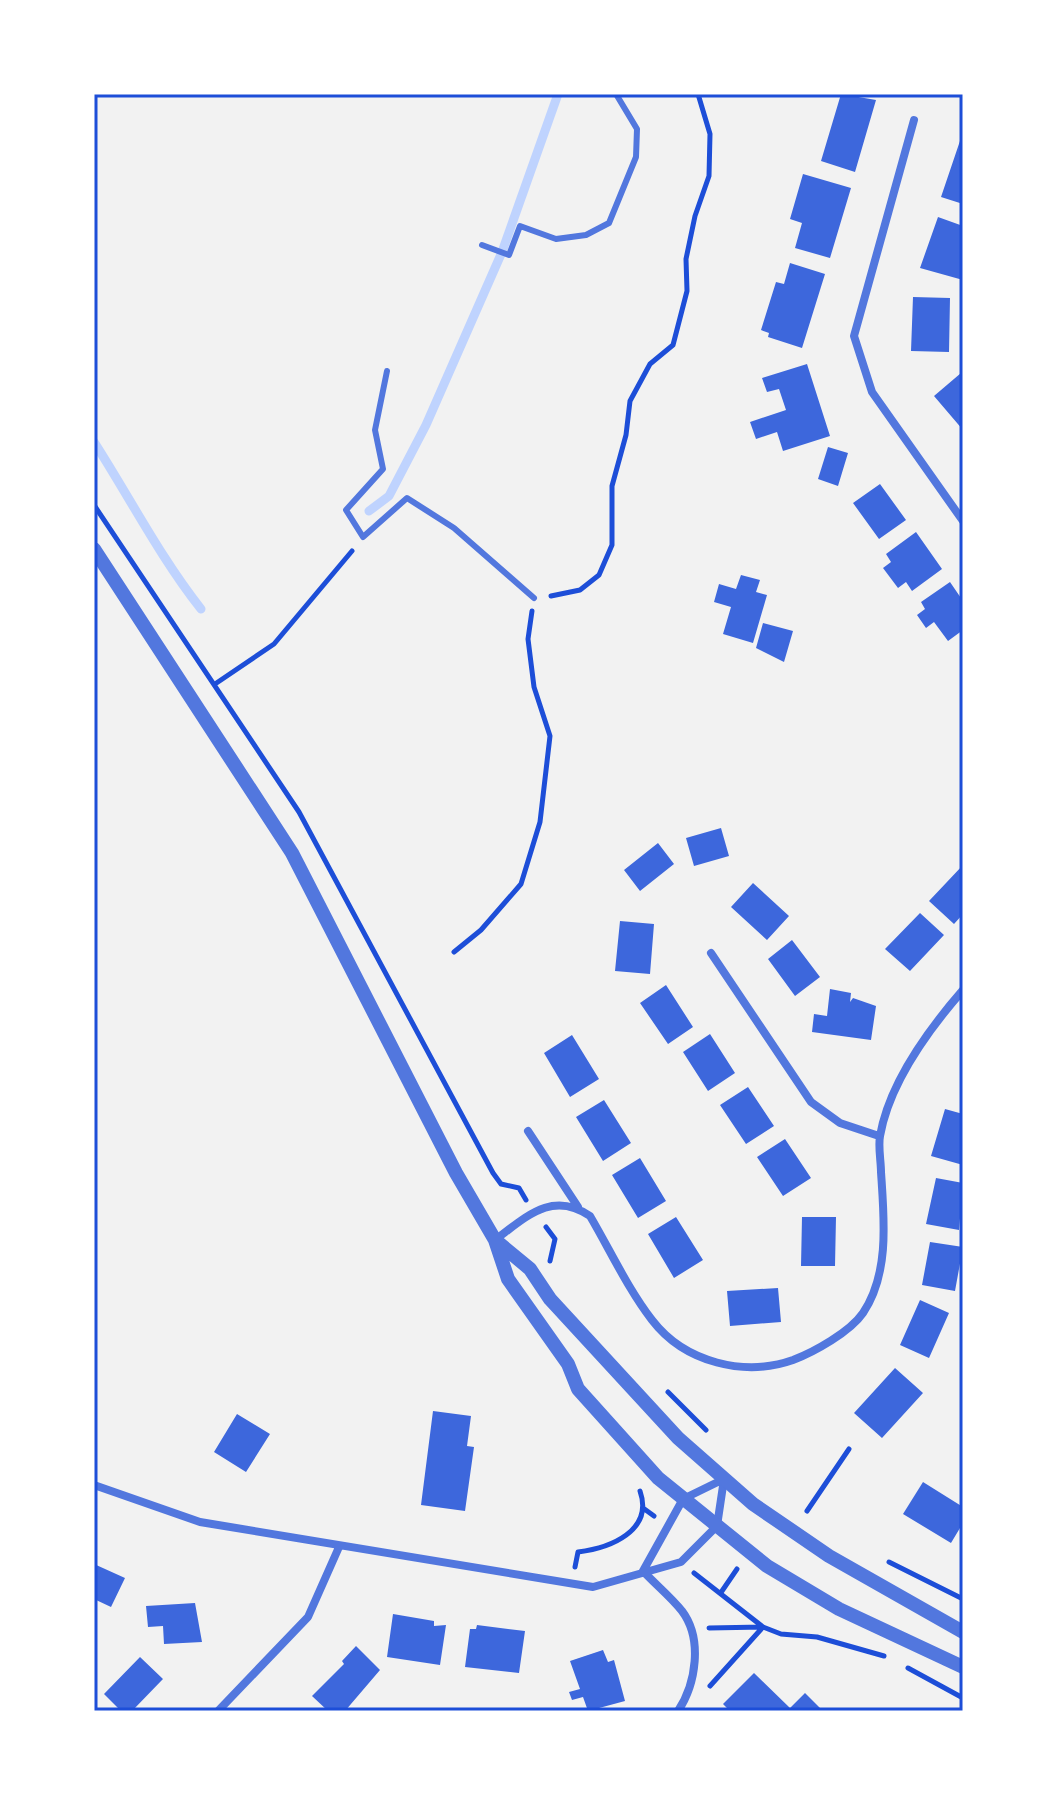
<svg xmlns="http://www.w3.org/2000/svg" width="1057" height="1805" font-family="Arial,sans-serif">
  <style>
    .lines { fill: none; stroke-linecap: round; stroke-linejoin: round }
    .stream { stroke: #bfd3fe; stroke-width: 9 }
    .building { fill: #3d67dc }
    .path { stroke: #1d4ed8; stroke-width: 5 }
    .service { stroke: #5277de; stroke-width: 6 }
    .minor { stroke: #5277de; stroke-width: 8 }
    .tertiary { stroke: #5277de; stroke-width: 14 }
    .neatline { fill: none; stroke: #1d4ed8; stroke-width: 3 }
  </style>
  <rect width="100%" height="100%" fill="#f2f2f2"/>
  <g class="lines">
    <path class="stream" d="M94,442C130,498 160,557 201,609
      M369,511L389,496L426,425L502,252L558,94"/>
  </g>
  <path class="building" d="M841,94L876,100L855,172L821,161Z
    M963,132V204L941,197Z
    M803,174L851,188L830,258L795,248L802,223L790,219Z
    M938,217L963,226V280L920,268Z
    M790,263L825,274L802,348L768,337L769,333L761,330L776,282L784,284Z
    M913,297L950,298L949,352L911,351Z
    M807,364L830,436L783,451L777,432L756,439L750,422L786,410L779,389L767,392L762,378Z
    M961,373L963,376V430L934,396Z
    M828,447L848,453L838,486L818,479Z
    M880,484L906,520L879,539L853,503Z
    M916,532L942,569L912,591L906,582L898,588L883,568L891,562L886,554Z
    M741,575L760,580L756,592L767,595L753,643L723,634L731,607L714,602L719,584L736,589Z
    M950,582L963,601V630L948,641L934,622L926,628L917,615L925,609L921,602Z
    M763,623L793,631L784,662L756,648Z
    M721,828L729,856L694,866L686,838Z
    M658,843L674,864L640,891L624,870Z
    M963,865V914L954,924L929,901Z
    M753,883L789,916L767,940L731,907Z
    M920,913L944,935L910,971L885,949Z
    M620,921L654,924L650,974L615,971Z
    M792,940L820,977L795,996L768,959Z
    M666,985L693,1027L668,1044L640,1003Z
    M830,989L851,993L850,1002L853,998L876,1006L871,1040L812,1032L814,1014L827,1016Z
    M710,1034L735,1073L708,1091L683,1052Z
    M572,1035L599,1079L570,1097L544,1053Z
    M748,1087L774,1126L746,1144L720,1105Z
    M604,1100L631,1143L603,1161L576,1117Z
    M945,1109L963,1114V1165L931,1156Z
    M785,1139L811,1178L783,1196L757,1157Z
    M640,1158L666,1201L638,1218L612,1175Z
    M936,1178L963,1183L959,1230L926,1224Z
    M676,1217L703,1260L674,1278L648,1234Z
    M802,1217H836L835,1266H801Z
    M930,1242L963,1247L955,1291L922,1285Z
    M778,1288L781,1322L730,1326L727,1291Z
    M920,1300L949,1313L929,1358L900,1345Z
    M895,1368L923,1393L882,1438L854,1413Z
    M433,1411L471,1416L467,1446L474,1447L465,1511L421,1505Z
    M237,1414L270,1434L246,1472L214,1452Z
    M923,1482L963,1507V1523L951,1543L903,1514Z
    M94,1564L125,1578L111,1607L94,1599Z
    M195,1603L202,1642L164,1644L163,1626L148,1627L146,1606Z
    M393,1614L434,1621V1626L446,1625L440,1665L387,1657Z
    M477,1625L525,1631L519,1673L465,1667L470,1629H476Z
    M356,1646L380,1670L345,1711H328L312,1696L344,1664L342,1661Z
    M603,1650L608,1662L614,1660L625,1701L588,1711L583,1697L572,1700L569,1692L580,1689L570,1661Z
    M140,1657L163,1679L132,1711H121L104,1694Z
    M754,1673L790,1708L805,1693L823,1711H730L723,1704Z"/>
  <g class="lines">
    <path class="path" d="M94,505L299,812L493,1173L501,1184L519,1188L526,1200
      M551,596L580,590L599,575L612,545V486L626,435L630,401L650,364L673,345L687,291L686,259L695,216L709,176L710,134L698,94
      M215,684L274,644L352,551
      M454,952L481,930L521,884L540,822L550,736L534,687L528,639L532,611
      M546,1227L555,1239L550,1261
      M668,1392L706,1430
      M643,1508L654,1516
      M807,1511L849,1449
      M889,1562L963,1599
      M575,1567L578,1552C610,1548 654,1531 640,1491
      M694,1573L763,1627L781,1634L817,1637L884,1656
      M722,1591L737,1569
      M709,1628L763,1627
      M908,1668L963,1698
      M710,1686L763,1627"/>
    <path class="service" d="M482,245L509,255L520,226L556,239L586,235L609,223L636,157L637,129L616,94
      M387,371L375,430L383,469L346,510L363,537L407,498L454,528L534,598"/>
    <path class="minor" d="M914,120L854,336L872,392L963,521
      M711,953L811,1102L840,1123L879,1136
      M528,1131L578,1207
      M495,1240C526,1217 552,1190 590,1216C610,1250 628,1289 652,1320C685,1363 745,1377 793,1360C814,1352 850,1332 863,1313C890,1273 884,1218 881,1172C881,1161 878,1147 880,1136C889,1084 929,1029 963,990
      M94,1485L200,1522L593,1587L681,1562L717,1526L724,1479
      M643,1571C655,1584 671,1597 682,1611C703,1639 696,1684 678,1711
      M643,1571L683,1499L724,1479
      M218,1711L308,1617L339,1547"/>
    <path class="tertiary" d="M94,549L292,853L456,1173L495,1240L508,1279L568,1364L578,1389L658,1478L767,1566L839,1609L963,1667
      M495,1240L530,1269L550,1299L678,1438L753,1504L829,1556L963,1632"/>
  </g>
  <rect width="1057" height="1805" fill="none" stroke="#ffffff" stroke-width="192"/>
  <rect x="96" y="96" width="865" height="1613" class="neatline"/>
</svg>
